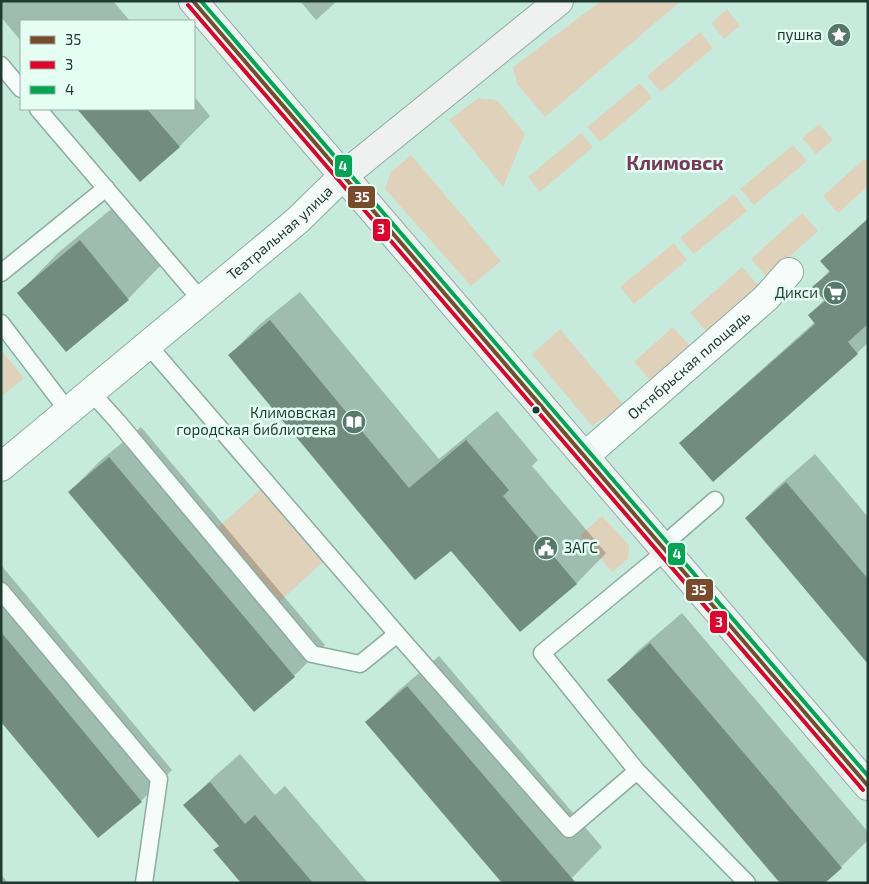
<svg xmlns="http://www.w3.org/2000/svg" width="869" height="884" font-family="'Exo 2',sans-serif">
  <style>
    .green { fill: #e0d1ba }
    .shadow { fill: #0003 }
    .building { fill: #728d7f }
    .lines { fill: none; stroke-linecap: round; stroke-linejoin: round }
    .lane-casing { stroke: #8eaba0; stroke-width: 19 }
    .street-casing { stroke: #8eaba0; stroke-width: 30 }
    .secondary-casing { stroke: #8eaba0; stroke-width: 30 }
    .lane { stroke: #f6fcfa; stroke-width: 16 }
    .street { stroke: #f6fcfa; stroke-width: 28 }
    .secondary { stroke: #eff1f1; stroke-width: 28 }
    .bus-1-casing { stroke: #e4fef3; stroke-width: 8 }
    .bus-2-casing { stroke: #e4fef3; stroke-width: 8 }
    .bus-3-casing { stroke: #e4fef3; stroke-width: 8 }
    .bus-1 { stroke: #7a4b2a; stroke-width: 4 }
    .bus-2 { stroke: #e4002b; stroke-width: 4 }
    .bus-3 { stroke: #00a651; stroke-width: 4 }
    .bus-dot { fill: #1f3a30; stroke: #e4fef3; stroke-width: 2 }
    .labels { text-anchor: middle; stroke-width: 5; stroke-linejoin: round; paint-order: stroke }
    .poi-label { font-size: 15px; fill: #1f3a30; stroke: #e4fef3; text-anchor: end }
    .street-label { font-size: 15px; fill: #1f3a30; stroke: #e4fef3 }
    .district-label { font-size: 20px; font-weight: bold; fill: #793859; stroke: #e4fef3 }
    .line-badge { stroke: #e4fef3; stroke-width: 2 }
    .badge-label { font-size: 14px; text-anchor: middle; font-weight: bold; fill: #fff }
  </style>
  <rect width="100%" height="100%" fill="#c6ebdd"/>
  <path class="green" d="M601,1H681L545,117L517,84L513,67Z
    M727,9L740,26L724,39L711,23Z
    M700,32L713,48L661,92L647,76Z
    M640,83L652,98L600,142L587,127Z
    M478,98L497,100L525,134L503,187L449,120Z
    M819,124L833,140L816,154L802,138Z
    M581,133L593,147L540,192L528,177Z
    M793,145L807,161L754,205L740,189Z
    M411,155L501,261L471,286L385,189L391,172Z
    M864,159L868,163V186L838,213L823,196Z
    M734,194L747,211L694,254L680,238Z
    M802,213L818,231L767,277L751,259Z
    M674,243L687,260L634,304L620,287Z
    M742,267L758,285L706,331L690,313Z
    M673,327L690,346L651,381L634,362Z
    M560,329L624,405L592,426L532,354Z
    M1,350L24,378L1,397Z
    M261,489L324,561L280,601L216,529Z
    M602,516L629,545L628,559L612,572L580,535Z"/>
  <path class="shadow" d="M1,1H113L130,21H21V41L1,17Z
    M300,1H337L316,20Z
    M194,96L210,116L179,147L140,180L79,109H194Z
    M121,201L168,258L128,299L19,293L59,252Z
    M868,218V343L857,353L681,443L704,421L815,322L809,315L825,299L814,287L830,270L822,261Z
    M300,292L439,459L497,411L538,460L532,466L606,553L577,583L521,631L451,549L230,355L259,325Z
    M141,427L325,645L294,676L254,710L69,492L100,461Z
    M815,454L868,517V663L746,518L775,489Z
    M1,565L172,770L141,801L98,837L1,720Z
    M682,613L868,832V840L841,867L609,680L640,649Z
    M439,656L602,847L572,878L367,722L398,691Z
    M240,754L275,795L285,786L368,883H243L220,845L185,805L215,776Z
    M1,874L8,883H1Z"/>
  <path class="building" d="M77,109H147L180,147L140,182Z
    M868,219V324L848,342L858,354L713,482L679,443L815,324L808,315L825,301L812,287L830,272L820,261Z
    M80,240L129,300L66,352L17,293Z
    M270,320L409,488L466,440L509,490L503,496L577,584L520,632L451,551L415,580L228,355Z
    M109,457L295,677L254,712L68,492Z
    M786,482L868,579V664L745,518Z
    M1,632L142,802L98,838L1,722Z
    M650,643L842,868L825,883H780L607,680Z
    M407,686L576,883H502L365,722Z
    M210,782L245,824L255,815L313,883H241L213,850L219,846L183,805Z"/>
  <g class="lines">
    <g class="lane-casing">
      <path id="lane" d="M1,65L21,89
        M38,109L201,300
        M1,273L106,188
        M1,323L68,411
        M91,392L118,422L312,654L360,664L397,634L148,345
        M662,546L715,500
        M666,551L542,653L637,771L747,883
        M1,591L159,779L144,883
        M397,634L569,829L637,771"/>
    </g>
    <g class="street-casing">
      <g id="street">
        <path id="s1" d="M585,456L766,298L789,272"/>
        <path id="s2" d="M1,467L298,220L343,176"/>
      </g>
    </g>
    <g class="secondary-casing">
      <path id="secondary" d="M193,1L868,786
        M343,176L559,1"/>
    </g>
    <use href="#lane" class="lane"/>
    <use href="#street" class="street"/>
    <use href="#secondary" class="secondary"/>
    <g class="bus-1-casing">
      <path id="bus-1" d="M193,1L868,786"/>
    </g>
    <g class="bus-2-casing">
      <path id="bus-2" d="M188,5L863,790"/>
    </g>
    <g class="bus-3-casing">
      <path id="bus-3" d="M201,1L868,776"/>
    </g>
    <use href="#bus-1" class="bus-1"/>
    <use href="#bus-2" class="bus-2"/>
    <use href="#bus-3" class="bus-3"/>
  </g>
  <defs>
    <g id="sight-disc" transform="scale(1.25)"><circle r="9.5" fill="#59786d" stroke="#e4fef3"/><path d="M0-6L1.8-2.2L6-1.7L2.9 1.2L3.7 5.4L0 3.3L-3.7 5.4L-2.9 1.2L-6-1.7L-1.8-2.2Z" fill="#fff"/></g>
    <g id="supermarket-disc" transform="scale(1.25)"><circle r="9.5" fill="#59786d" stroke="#e4fef3"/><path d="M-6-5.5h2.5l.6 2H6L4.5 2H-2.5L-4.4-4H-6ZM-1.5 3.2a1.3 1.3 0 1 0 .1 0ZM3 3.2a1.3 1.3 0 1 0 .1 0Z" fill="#fff"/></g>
    <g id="library-disc" transform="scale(1.25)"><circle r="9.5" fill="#59786d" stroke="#e4fef3"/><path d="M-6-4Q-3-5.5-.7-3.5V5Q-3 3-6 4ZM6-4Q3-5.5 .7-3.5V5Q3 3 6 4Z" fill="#fff"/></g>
    <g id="civic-disc" transform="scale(1.25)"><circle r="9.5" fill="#59786d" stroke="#e4fef3"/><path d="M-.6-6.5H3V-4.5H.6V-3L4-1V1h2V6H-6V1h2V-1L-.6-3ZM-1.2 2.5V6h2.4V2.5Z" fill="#fff"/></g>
  </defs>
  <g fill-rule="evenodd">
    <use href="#sight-disc" x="839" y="35"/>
    <use href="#supermarket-disc" x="835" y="293"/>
    <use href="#library-disc" x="354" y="422"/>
    <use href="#civic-disc" x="546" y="548"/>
  </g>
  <circle class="bus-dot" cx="536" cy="410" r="4.5"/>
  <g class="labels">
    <g class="poi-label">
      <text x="822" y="40">пушка</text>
      <text x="818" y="298">Дикси</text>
      <text x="336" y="418">Климовская<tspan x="336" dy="17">городская библиотека</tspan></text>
      <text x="564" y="553" text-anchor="start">ЗАГС</text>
    </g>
    <g class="street-label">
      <text dy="5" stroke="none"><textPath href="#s2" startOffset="364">Театральная улица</textPath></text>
      <text dy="5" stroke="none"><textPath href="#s1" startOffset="138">Октябрьская площадь</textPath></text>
    </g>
    <g class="district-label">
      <text x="675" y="170">Климовск</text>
    </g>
  </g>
  <g class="line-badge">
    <rect x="334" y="154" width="19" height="24" rx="5" fill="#00a651"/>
    <rect x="347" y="185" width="29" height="24" rx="5" fill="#7a4b2a"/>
    <rect x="372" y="218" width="19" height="24" rx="5" fill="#e4002b"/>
    <rect x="667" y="542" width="19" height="24" rx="5" fill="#00a651"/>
    <rect x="685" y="578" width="29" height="24" rx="5" fill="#7a4b2a"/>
    <rect x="709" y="610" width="19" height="24" rx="5" fill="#e4002b"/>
  </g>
  <g class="badge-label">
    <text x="343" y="171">4</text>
    <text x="362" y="202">35</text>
    <text x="381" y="234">3</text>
    <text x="677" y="559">4</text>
    <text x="699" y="595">35</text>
    <text x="719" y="627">3</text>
  </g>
  <rect width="869" height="884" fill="none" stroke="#1f3a30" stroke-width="5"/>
  <rect x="20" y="20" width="175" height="90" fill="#e4fef3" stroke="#95b0a5"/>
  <rect x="30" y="36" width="25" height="8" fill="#7a4b2a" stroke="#95b0a5"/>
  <text x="65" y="45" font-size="15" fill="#1f3a30">35</text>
  <rect x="30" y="61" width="25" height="8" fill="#e4002b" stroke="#95b0a5"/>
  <text x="65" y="70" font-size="15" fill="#1f3a30">3</text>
  <rect x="30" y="86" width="25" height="8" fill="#00a651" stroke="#95b0a5"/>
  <text x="65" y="95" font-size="15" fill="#1f3a30">4</text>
</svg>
